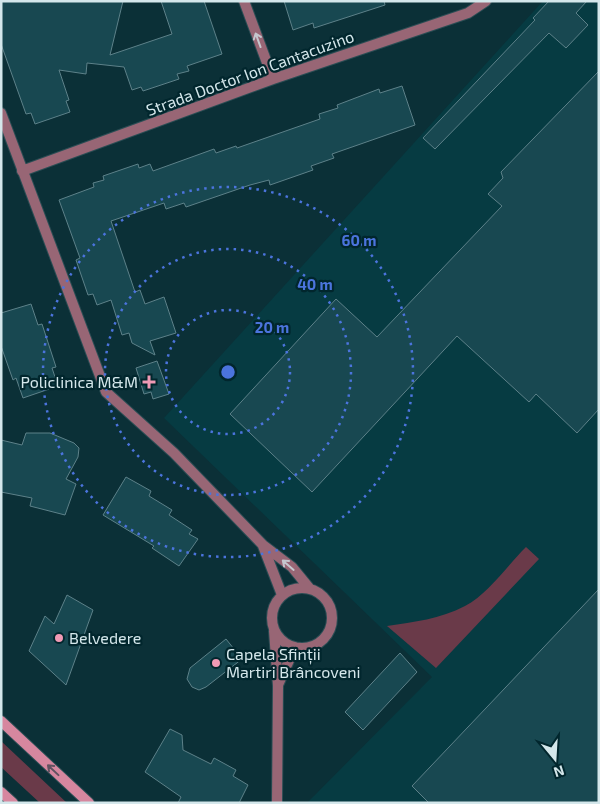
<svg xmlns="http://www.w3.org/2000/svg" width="600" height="804" font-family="'Exo 2',sans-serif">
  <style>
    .built { fill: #063b42 }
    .green { fill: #6a3a49 }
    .building { fill: #184851; stroke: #5d8189 }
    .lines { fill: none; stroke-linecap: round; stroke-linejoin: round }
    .street-casing { stroke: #2b4d54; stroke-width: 12 }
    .secondary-casing { stroke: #2b4d54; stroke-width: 12 }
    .street { stroke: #986675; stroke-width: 10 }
    .secondary { stroke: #d6879f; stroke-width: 10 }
    .oneway { stroke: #c5c7ce }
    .oneway2 { stroke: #615260 }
    .ring { fill: none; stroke: #4b74dd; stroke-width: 2.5; stroke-dasharray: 2.5 5 }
    .poi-dot { fill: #f09ab5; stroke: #01262d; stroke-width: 2 }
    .labels { text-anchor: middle; stroke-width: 4.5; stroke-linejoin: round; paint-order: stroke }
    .street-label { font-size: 16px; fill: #d4e7eb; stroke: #01262d }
    .poi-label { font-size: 16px; fill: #d4e7eb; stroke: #01262d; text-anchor: start }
    .centre { fill: #4b74dd; stroke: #01262d; stroke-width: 2.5 }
    .ring-label { font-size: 15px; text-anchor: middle; font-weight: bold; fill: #4b74dd; stroke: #01262d; stroke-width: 4.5; stroke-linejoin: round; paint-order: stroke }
  </style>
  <rect width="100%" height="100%" fill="#0b3037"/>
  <path class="built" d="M543,1H599V803H307L432,677L164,418Z"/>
  <path class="green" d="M526,547L539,559L436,668L387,626C414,622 440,619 465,606C488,594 507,566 526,547Z
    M1,741L67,803H40L1,767Z"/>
  <path class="building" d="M1,1H123L110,55L172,34L161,1H204L222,54L187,66L189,71L177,74L179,79L143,91L141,87L132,90L124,67L87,63L86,74L59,70L69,100L66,101L70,112L35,124L31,113L26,114L1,44Z
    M284,1H384L385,5L314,28L313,23L293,30Z
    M549,1H587L576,13L588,25L566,48L549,33L435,149L423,138L535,20L533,18Z
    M599,71V409L577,433L536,394L529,402L457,336L312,492L230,414L336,299L377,337L502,206L488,194L503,178L501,172Z
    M402,86L415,125L332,154L334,158L311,166L313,170L270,185L269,180L250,185L186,207L184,203L166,209L164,203L111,221L135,292L140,290L145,304L164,297L176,333L150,341L155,355L132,343L129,333L122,335L111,300L97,305L93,294L88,295L76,260L80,258L59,200L94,187L93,183L104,180L103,176L138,164L139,168L150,164L153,171L214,149L216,153L236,146L237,148L320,119L319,114L338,108L337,105L379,89L380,93Z
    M31,304L38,325L42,324L56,367L52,368L58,386L23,398L16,378L13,380L1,346V313Z
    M157,361L169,394L153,399L151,392L144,394L136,368Z
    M26,433H50L74,443L79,448L78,457L66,479L76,484L65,515L30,506L32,498L1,492V440L22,445Z
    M126,477L151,491L149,496L172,510L169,515L192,530L189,534L198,539L179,566L152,548L154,546L103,515Z
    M599,589V803H429L412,786Z
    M67,595L93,610L66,685L29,651L45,616L54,624Z
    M226,639L242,659L206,687L199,690L192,687L187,679L190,668Z
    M400,653L417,672L363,730L345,712Z
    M170,729L182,735L183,750L211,764L214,758L236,770L233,776L248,785L239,803H178L181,797L145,772Z"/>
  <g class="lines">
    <g class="street-casing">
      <path id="street" d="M244,1L273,79
        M1,113L106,392L174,453L263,545L292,567L310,589
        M22,171L273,79L468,13L486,1
        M263,546L282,595
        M272 618a30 30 0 1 1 60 0a30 30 0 1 1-60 0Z
        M274,631L278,686L277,803
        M278,685L295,647"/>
    </g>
    <g class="secondary-casing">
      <path id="secondary" d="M1,721L89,803
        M1,792L13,803"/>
    </g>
    <use href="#street" class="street"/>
    <use href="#secondary" class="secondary"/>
  </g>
  <defs><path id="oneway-shaft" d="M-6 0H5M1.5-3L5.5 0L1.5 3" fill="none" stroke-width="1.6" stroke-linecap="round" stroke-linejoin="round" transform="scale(1.25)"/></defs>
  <g class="oneway">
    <use href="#oneway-shaft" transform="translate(258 40) rotate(-110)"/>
    <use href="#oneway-shaft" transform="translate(288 565) rotate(-139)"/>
  </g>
  <use class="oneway2" href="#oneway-shaft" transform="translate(53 770) rotate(-137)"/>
  <g class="ring">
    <circle cx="228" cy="372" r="62"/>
    <circle cx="228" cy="372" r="123"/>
    <circle cx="228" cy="372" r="185"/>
  </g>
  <g class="poi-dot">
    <path d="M146.5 374.5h5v5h5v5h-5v5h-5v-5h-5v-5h5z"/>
    <circle cx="59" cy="638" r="5"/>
    <circle cx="216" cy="663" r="5"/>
  </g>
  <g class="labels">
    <g class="street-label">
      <text transform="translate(250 73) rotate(-20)" y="6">Strada Doctor Ion Cantacuzino</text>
    </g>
    <g class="poi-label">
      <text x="138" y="388" text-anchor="end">Policlinica M&amp;M</text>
      <text x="69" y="644">Belvedere</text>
      <text x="226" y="660">Capela Sfinții<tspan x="226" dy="18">Martiri Brâncoveni</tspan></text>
    </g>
  </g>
  <circle cx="228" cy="372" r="8" class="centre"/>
  <g class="ring-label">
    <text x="359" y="246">60 m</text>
    <text x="315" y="290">40 m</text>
    <text x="272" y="333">20 m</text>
  </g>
  <rect width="600" height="804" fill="none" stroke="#d4e7eb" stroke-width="5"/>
  <g transform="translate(555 759) rotate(162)" stroke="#01262d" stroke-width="4" paint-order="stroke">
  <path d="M0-4L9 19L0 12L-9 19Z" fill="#d4e7eb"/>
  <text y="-8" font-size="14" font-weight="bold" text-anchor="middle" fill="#d4e7eb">N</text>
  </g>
</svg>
